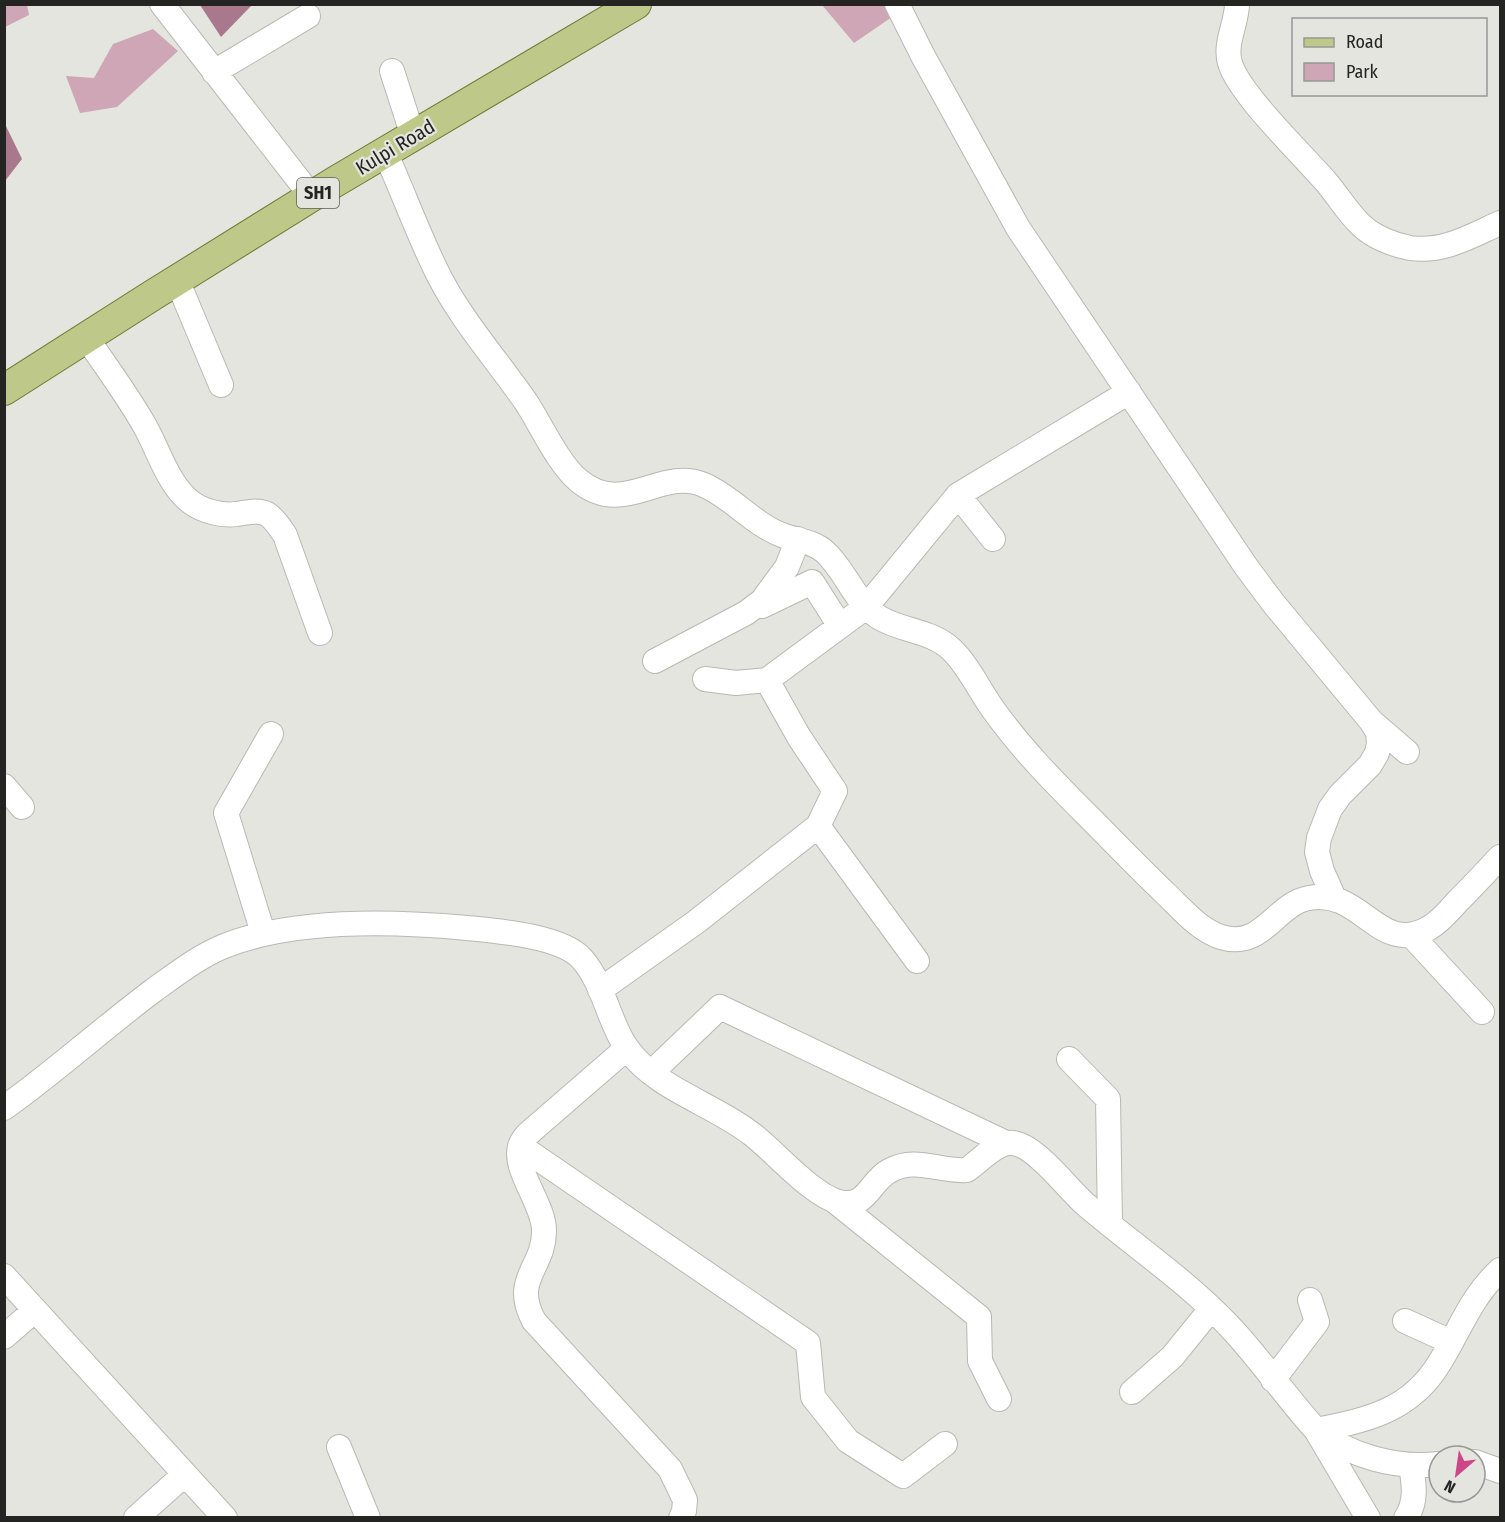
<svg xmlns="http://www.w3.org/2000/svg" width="1505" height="1522" font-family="'Fira Sans Condensed',sans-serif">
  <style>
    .green { fill: #cea6b5 }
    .water { fill: #aa788c }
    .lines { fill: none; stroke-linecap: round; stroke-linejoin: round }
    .minor-casing { stroke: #b7b9b3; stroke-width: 26 }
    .major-casing { stroke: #6c7832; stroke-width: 32 }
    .minor { stroke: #fff; stroke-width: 24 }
    .major { stroke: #bec989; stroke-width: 30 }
    .labels { text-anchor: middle; stroke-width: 4.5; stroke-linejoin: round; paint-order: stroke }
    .shield { fill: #e4e5df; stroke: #5e5f5b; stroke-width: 1.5 }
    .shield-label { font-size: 18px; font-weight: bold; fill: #242523 }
    .street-label { font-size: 20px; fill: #242523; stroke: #e4e5df }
  </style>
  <rect width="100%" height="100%" fill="#e4e5df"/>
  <path class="green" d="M5,4L27,5L29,15L5,27Z
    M822,5H884L892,17L854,43Z
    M153,29L178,51L117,107L80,113L66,76L94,78L113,44Z"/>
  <path class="water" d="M200,5H252L221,37Z
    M4,122L22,159L5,181H4Z"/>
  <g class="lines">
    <g class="minor-casing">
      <path id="minor" d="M162,4L312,197
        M897,4L923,56L1018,228L1247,568L1274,604L1371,721L1378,732L1379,743L1377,753L1370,765L1340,795L1330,809L1319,838L1317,852L1322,871L1334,898
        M1237,4C1237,23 1224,44 1230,63C1239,94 1303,155 1327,183C1338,196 1348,213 1361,225C1373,237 1394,245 1410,248C1443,253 1471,236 1500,223
        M392,71L413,136
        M214,72L308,16
        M385,152C403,192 418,234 438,274C461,320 497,360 526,402C541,425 558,463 578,480C624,519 660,466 704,485C732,497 753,524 782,535C797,541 813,541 825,552C847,572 854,602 880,618C902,631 932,631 951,649C969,666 980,692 995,712C1021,748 1052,780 1083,811C1111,839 1138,867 1166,894C1182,909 1199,930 1221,937C1263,950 1275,904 1309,898C1362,888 1379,957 1429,928C1440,922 1449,911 1457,902C1472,887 1486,872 1500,857
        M177,280L221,385
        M86,337C105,365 125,392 142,421C158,447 167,485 192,503C203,511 222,516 236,514C246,513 257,509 267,514C275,519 280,528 285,535L320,633
        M958,495L993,539
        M762,606L812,582L840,626
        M655,661L746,613L762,601L787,567L798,539
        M705,679L736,683L767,680
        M1371,721L1407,752
        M4,786L22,807
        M818,826L917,961
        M263,933L226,813L271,734
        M1412,936L1482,1012
        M600,990L696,922L818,826L835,791L799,737L767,680L866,607L958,495L1129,392
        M627,1048L537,1126C530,1132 522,1138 520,1147C513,1169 544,1205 544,1230C545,1268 511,1278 534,1321L670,1469L685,1500L684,1511L681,1518
        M1069,1059L1108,1099L1110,1224
        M651,1073L720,1007L1006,1143
        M4,1108C56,1071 103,1028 154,990C175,975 198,957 222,947C293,918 392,921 467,928C497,931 562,936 582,959C604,984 608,1020 626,1047C656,1090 713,1103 753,1135C776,1153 812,1195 839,1202C867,1209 869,1182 889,1171C916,1156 939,1172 967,1170C980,1161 997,1141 1013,1143C1035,1145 1068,1189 1085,1204C1134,1246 1187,1281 1231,1328C1261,1360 1286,1397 1316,1430C1350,1456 1396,1469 1439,1464
        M520,1146L808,1343L813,1397L848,1441L903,1476L945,1444
        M836,1202L979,1317L980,1361L999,1399
        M4,1276L225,1518
        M1405,1321L1451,1342
        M4,1337L35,1310
        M1273,1380L1317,1322L1310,1300
        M1132,1392L1172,1357L1211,1309
        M339,1447L368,1518
        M1475,1462L1500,1471
        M136,1518L184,1475
        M1368,1518L1316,1430C1367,1420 1411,1411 1440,1362C1461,1328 1470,1298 1500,1270
        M1406,1518C1417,1502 1414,1483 1411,1466"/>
    </g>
    <g class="major-casing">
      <path id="major" d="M4,390L153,295L333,183L636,4"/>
    </g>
    <use href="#minor" class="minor"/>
    <use href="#major" class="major"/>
  </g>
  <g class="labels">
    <rect class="shield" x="297" y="178" width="42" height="30" rx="4.5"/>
    <g class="shield-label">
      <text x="318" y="199">SH1</text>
    </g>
    <g class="street-label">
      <text transform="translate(395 147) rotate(-31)" y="7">Kulpi Road</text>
    </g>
  </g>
  <rect width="1505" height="1522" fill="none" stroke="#242523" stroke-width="12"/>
  <rect x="1292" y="18" width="195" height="78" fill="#e4e5df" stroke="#979894" stroke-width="1.5"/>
  <rect x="1304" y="38" width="30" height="9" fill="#bec989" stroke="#979894" stroke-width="1.5"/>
  <text x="1346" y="48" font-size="18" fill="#242523">Road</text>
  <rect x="1304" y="63" width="30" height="18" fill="#cea6b5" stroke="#979894" stroke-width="1.5"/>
  <text x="1346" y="78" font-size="18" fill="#242523">Park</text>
  <g transform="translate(1457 1474) rotate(209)"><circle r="28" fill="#e4e5df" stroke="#979894" stroke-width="1.5"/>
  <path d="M0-4.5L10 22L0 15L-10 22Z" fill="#cc4688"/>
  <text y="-9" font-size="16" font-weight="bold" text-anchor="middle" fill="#242523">N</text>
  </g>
</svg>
